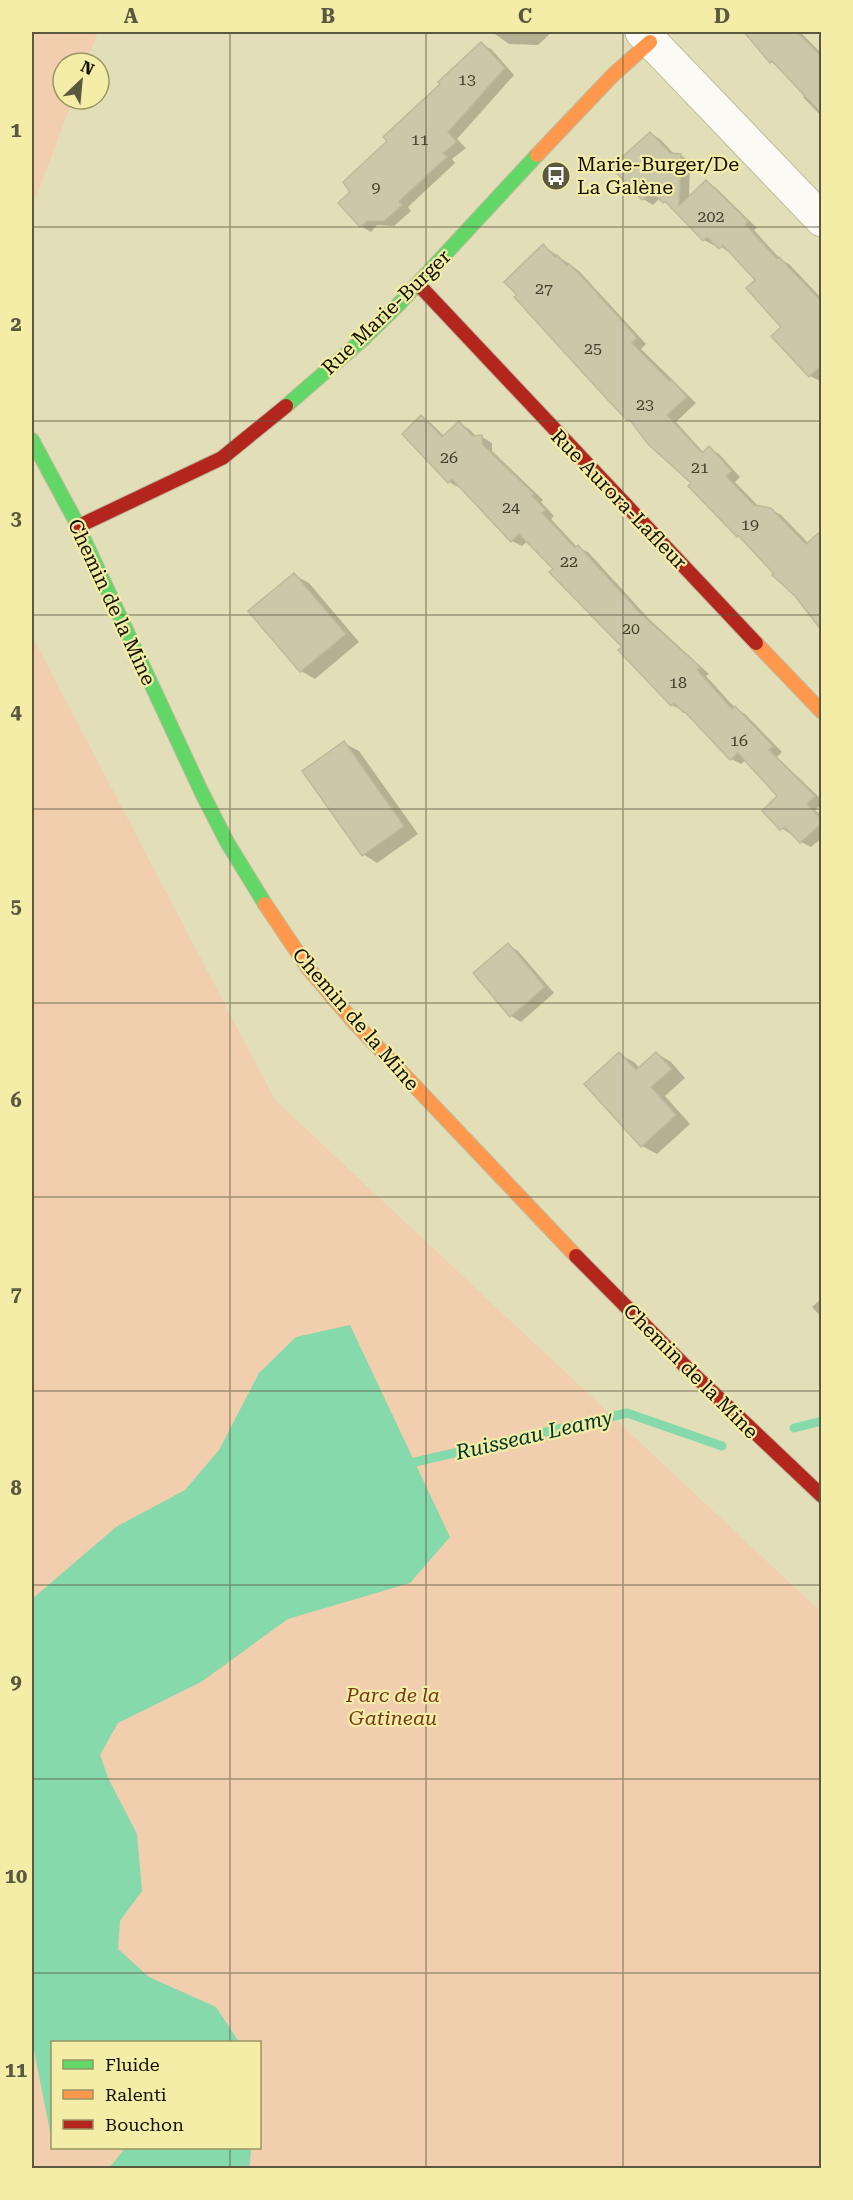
<svg xmlns="http://www.w3.org/2000/svg" width="853" height="2200" font-family="'Roboto Serif',serif">
  <style>
    .green { fill: #f1ceae; fill-rule: evenodd }
    .water { fill: #85d9ab }
    .shadow { fill: #0003 }
    .lines { fill: none; stroke-linecap: round; stroke-linejoin: round }
    .stream { stroke: #85d9ab; stroke-width: 9 }
    .building { fill: #cbc8aa; stroke: #bdba9c; stroke-width: 1.5 }
    .street-casing { stroke: #bebb9d; stroke-width: 35 }
    .fast-casing { stroke: #bebb9d; stroke-width: 16 }
    .slow-casing { stroke: #bebb9d; stroke-width: 16 }
    .jam-casing { stroke: #bebb9d; stroke-width: 16 }
    .street { stroke: #fbfaf4; stroke-width: 33 }
    .fast { stroke: #63d668; stroke-width: 14 }
    .slow { stroke: #ff974d; stroke-width: 14 }
    .jam { stroke: #b3261e; stroke-width: 14 }
    .grid { fill: none; stroke: #5b5840; stroke-width: 1.5; stroke-opacity: 0.55 }
    .labels { text-anchor: middle; stroke-width: 4.5; stroke-linejoin: round; paint-order: stroke }
    .number-label { font-size: 16px; fill: #423f2b }
    .poi-label { font-size: 20px; fill: #131000; stroke: #f3eda7; text-anchor: start }
    .street-label { font-size: 20px; fill: #131000; stroke: #f3eda7 }
    .park-label { font-size: 20px; font-style: italic; fill: #76381b; stroke: #f3eda7 }
    .water-label { font-size: 21px; font-style: italic; fill: #003624; stroke: #f3eda7 }
    .neatline { fill: none; stroke: #5b5840; stroke-width: 2 }
    .grid-label { font-size: 20px; text-anchor: middle; font-weight: bold; fill: #5b5840 }
  </style>
  <rect width="100%" height="100%" fill="#e2deb8"/>
  <path class="green" d="M32,32H98L86,63H63V99H73L32,208Z
    M32,636L275,1100L822,1613L821,2168H32ZM52,2042H260V2148H52Z"/>
  <path class="water" d="M350,1325L450,1537L410,1583L288,1619L201,1682L118,1723L100,1755L109,1780L137,1834L142,1891L120,1921L118,1949L149,1977L216,2007L239,2042H52V2141L32,2041V1599L116,1527L185,1490L219,1450L259,1373L296,1337Z
    M121,2148H251L250,2163L248,2168H109L123,2151Z"/>
  <path class="shadow" d="M492,32H552L538,45L509,44Z
    M746,32H800L822,54V117L803,97L806,95L779,67L771,62Z
    M481,44L491,49L514,75L457,139L466,148L452,159L455,163L408,207L411,211L394,226L377,225L371,232L361,226L352,192L389,141Z
    M650,133L660,139L675,155H680L690,161L689,199L706,182L716,188L757,228L754,230L780,259L789,264L822,299V380L820,381L810,376L757,280L731,252L730,253L716,243L713,245L704,240L672,207L660,198L653,205L643,199L613,167Z
    M544,246L579,271L646,344L641,349L696,403L676,422L704,453L709,448L719,454L740,477L735,482L759,507L770,509L781,515L809,544L776,574L744,540L738,536L693,483L634,423L628,420Z
    M421,417L431,423L444,436L459,423L469,429L477,437H482L492,443V451L543,500L541,502L554,516L551,519L577,547L588,552L649,619L709,674L706,676L735,708L745,714L782,752L777,757L822,800V804L815,810L822,816V838L811,847L801,842L793,833L791,834L781,828L779,796L746,760L741,764L731,759L689,714L672,705L641,674L624,647L528,541L522,546L512,541L460,486L458,487L449,482Z
    M294,575L309,583L359,642L315,679L301,671Z
    M344,743L359,751L418,834L377,863L363,854Z
    M509,945L518,951L554,993L521,1022L511,1016Z
    M656,1053L671,1062L685,1078L665,1096L690,1124L657,1154L642,1146L619,1054L634,1062L640,1068Z
    M822,1298V1318L812,1307Z"/>
  <g class="lines">
    <path class="stream" d="M794,1428L822,1421
      M415,1462L627,1413L722,1446"/>
  </g>
  <path class="building" d="M744,32H797L822,57V114L772,61L770,63Z
    M481,42L505,68L448,132L457,142L443,153L447,157L399,201L402,205L384,221H367L360,227L338,203L350,192L343,182L387,141L383,137L440,84L438,82Z
    M650,132L670,153L681,154L679,206L706,180L748,221L745,224L777,259L779,257L822,302V365L809,377L771,336L781,327L746,288L755,280L723,245L719,249L707,237L703,241L665,201L663,203L652,192L642,200L611,167Z
    M543,244L555,257L557,255L567,266L569,264L586,281L637,338L632,343L669,381L671,379L687,397L667,415L702,453L709,446L732,471L726,476L754,505L771,508L806,544L822,530V631L795,596L772,575L774,574L738,535L737,537L717,516L688,486L691,483L648,444L629,419L628,421L605,397L514,297L517,295L504,282Z
    M421,415L442,437L459,421L472,436L482,435V444L534,494L532,496L546,510L542,513L575,548L578,545L639,612L700,667L697,670L732,709L735,706L773,746L769,750L815,796L807,804L822,820V823L800,843L785,827L780,830L762,811L777,796L738,753L730,760L684,711L683,712L674,703L671,706L618,650L622,647L549,572L553,569L519,534L511,542L452,479L448,483L402,434Z
    M294,573L346,634L300,672L248,611Z
    M344,741L404,826L362,856L302,771Z
    M508,943L545,987L510,1017L473,973Z
    M619,1052L636,1070L656,1052L672,1069L651,1087L676,1115L641,1147L584,1084Z"/>
  <g class="lines">
    <g class="street-casing">
      <path id="street" d="M642,32L822,220"/>
    </g>
    <g class="fast-casing">
      <path id="fast" d="M286,406L362,340L398,305L537,155
        M32,440L74,518L201,791L227,842L265,904"/>
    </g>
    <g class="slow-casing">
      <path id="slow" d="M537,155L613,75L650,42
        M756,643L822,712
        M265,904L308,968L353,1021L576,1256"/>
    </g>
    <g class="jam-casing">
      <path id="jam" d="M418,284L756,643
        M79,526L222,458L286,406
        M576,1256L687,1368L822,1496"/>
    </g>
    <use href="#street" class="street"/>
    <use href="#fast" class="fast"/>
    <use href="#slow" class="slow"/>
    <use href="#jam" class="jam"/>
  </g>
  <path class="grid" d="M230,32V2042M426,32V2168M623,32V2168M32,227H822M32,421H822M32,615H822M32,809H822M32,1003H822M32,1197H822M32,1391H822M32,1585H822M32,1779H822M32,1973H822M230,2148V2168"/>
  <defs>
    <g id="bus-disc" transform="scale(1.5)"><circle r="9.5" fill="#5b5840" stroke="#f3eda7"/><path d="M-5-6H5V4H4V6H2V4H-2V6H-4V4H-5ZM-3.5-4V0h7V-4ZM-3.5 1.2v1.5H-2V1.2ZM2 1.2v1.5H3.5V1.2Z" fill="#fff"/></g>
  </defs>
  <g fill-rule="evenodd">
    <use href="#bus-disc" x="556" y="176"/>
  </g>
  <g class="labels">
    <g class="number-label">
      <text x="467" y="85">13</text>
      <text x="420" y="145">11</text>
      <text x="376" y="193">9</text>
      <text x="711" y="222">202</text>
      <text x="544" y="294">27</text>
      <text x="593" y="354">25</text>
      <text x="645" y="410">23</text>
      <text x="449" y="463">26</text>
      <text x="700" y="473">21</text>
      <text x="511" y="513">24</text>
      <text x="750" y="530">19</text>
      <text x="569" y="567">22</text>
      <text x="631" y="634">20</text>
      <text x="678" y="688">18</text>
      <text x="739" y="746">16</text>
    </g>
    <g class="poi-label">
      <text x="577" y="171">Marie-Burger/De<tspan x="577" dy="23">La Galène</tspan></text>
    </g>
    <g class="street-label">
      <text transform="translate(386 312) rotate(-44)" y="7">Rue Marie-Burger</text>
      <text transform="translate(619 499) rotate(46)" y="7">Rue Aurora-Lafleur</text>
      <text transform="translate(112 602) rotate(65)" y="7">Chemin de la Mine</text>
      <text transform="translate(356 1019) rotate(49)" y="7">Chemin de la Mine</text>
      <text transform="translate(691 1371) rotate(45)" y="7">Chemin de la Mine</text>
    </g>
    <g class="park-label">
      <text x="393" y="1702">Parc de la<tspan x="393" dy="23">Gatineau</tspan></text>
    </g>
    <g class="water-label">
      <text transform="translate(534 1435) rotate(-13)" y="7">Ruisseau Leamy</text>
    </g>
  </g>
  <rect width="853" height="2200" fill="none" stroke="#f3eda7" stroke-width="66"/>
  <rect x="51" y="2041" width="210" height="108" fill="#f3eda7" stroke="#999564" stroke-width="1.5"/>
  <rect x="63" y="2060" width="30" height="9" fill="#63d668" stroke="#999564" stroke-width="1.5"/>
  <text x="105" y="2071" font-size="18" fill="#131000">Fluide</text>
  <rect x="63" y="2090" width="30" height="9" fill="#ff974d" stroke="#999564" stroke-width="1.5"/>
  <text x="105" y="2101" font-size="18" fill="#131000">Ralenti</text>
  <rect x="63" y="2120" width="30" height="9" fill="#b3261e" stroke="#999564" stroke-width="1.5"/>
  <text x="105" y="2131" font-size="18" fill="#131000">Bouchon</text>
  <g transform="translate(81 81) rotate(26)"><circle r="28" fill="#f3eda7" stroke="#999564" stroke-width="1.5"/>
  <path d="M0-4.5L10 22L0 15L-10 22Z" fill="#5b5840"/>
  <text y="-9" font-size="16" font-weight="bold" text-anchor="middle" fill="#131000">N</text>
  </g>
  <rect x="33" y="33" width="787" height="2134" class="neatline"/>
  <g class="grid-label">
    <text x="131" y="23">A</text>
    <text x="328" y="23">B</text>
    <text x="525" y="23">C</text>
    <text x="722" y="23">D</text>
    <text x="16" y="137">1</text>
    <text x="16" y="331">2</text>
    <text x="16" y="525">3</text>
    <text x="16" y="719">4</text>
    <text x="16" y="913">5</text>
    <text x="16" y="1107">6</text>
    <text x="16" y="1301">7</text>
    <text x="16" y="1495">8</text>
    <text x="16" y="1689">9</text>
    <text x="16" y="1883">10</text>
    <text x="16" y="2077">11</text>
  </g>
</svg>
